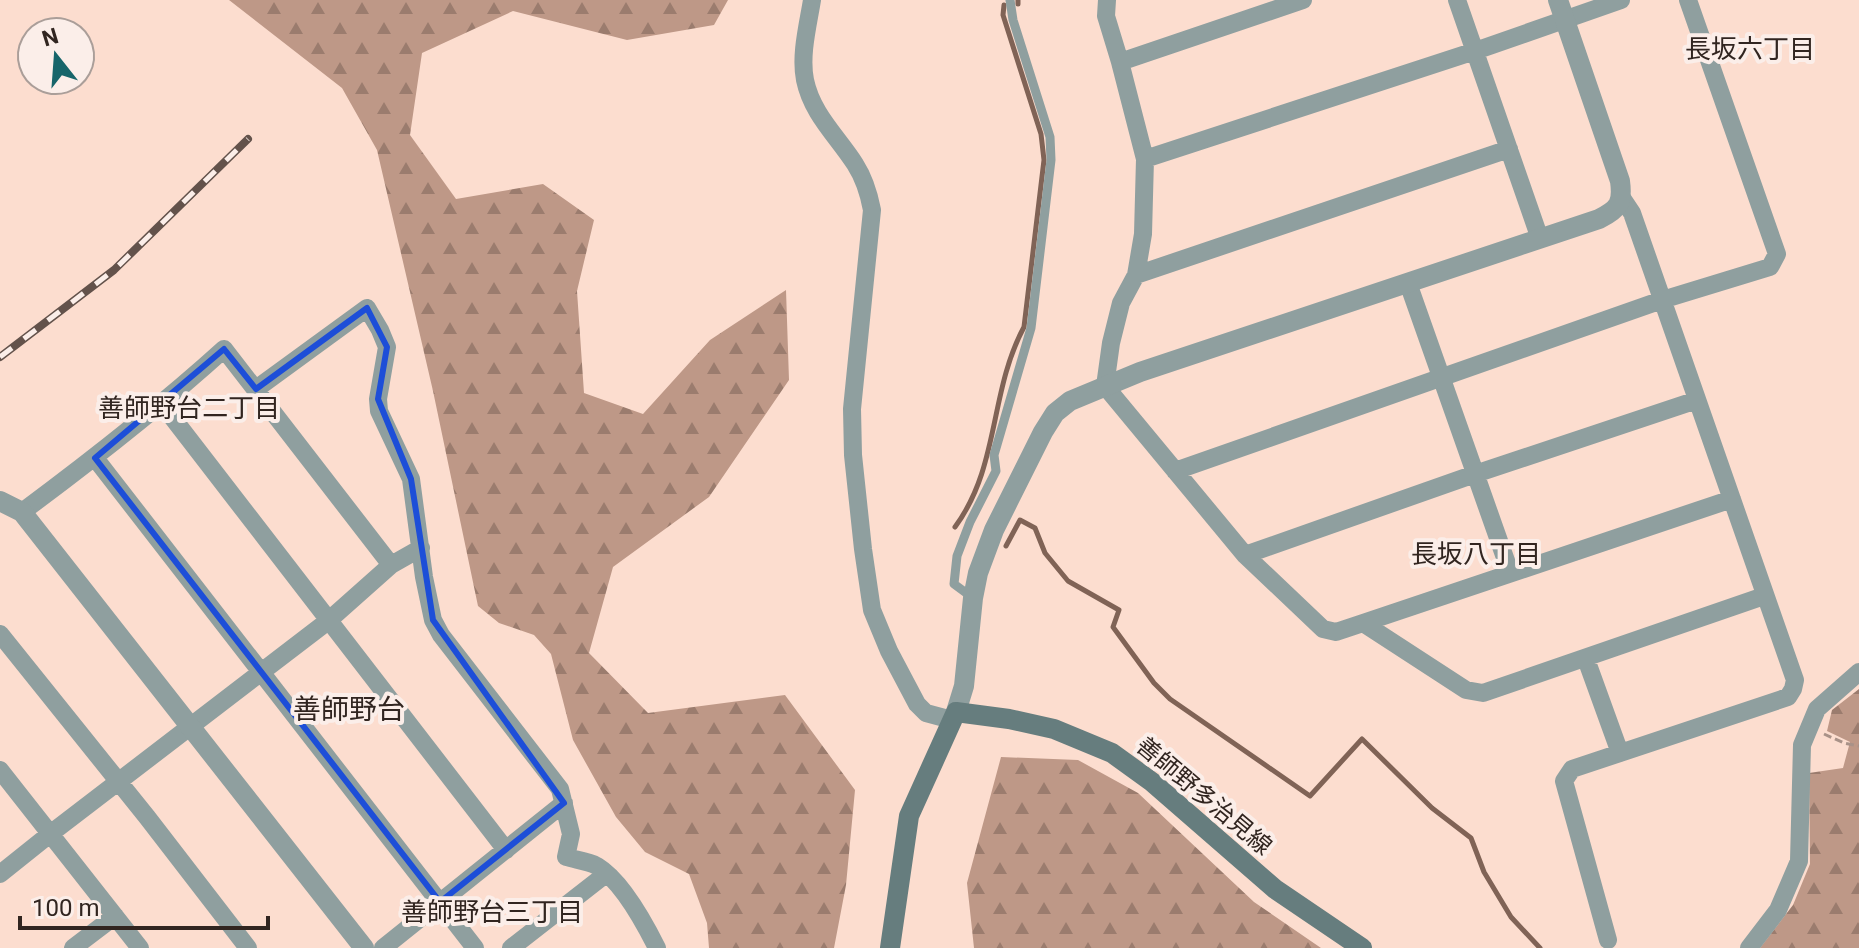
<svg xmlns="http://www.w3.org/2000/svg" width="1859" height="948" font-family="Roboto,'Noto Sans JP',sans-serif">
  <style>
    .forest { fill: url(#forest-firs) }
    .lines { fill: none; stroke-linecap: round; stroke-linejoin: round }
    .stream { stroke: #806356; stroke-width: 5 }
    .path { stroke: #a99288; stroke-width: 3; stroke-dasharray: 8 4; stroke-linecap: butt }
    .service { stroke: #8f9f9f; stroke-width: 9 }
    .minor { stroke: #8f9f9f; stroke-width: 18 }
    .tertiary { stroke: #8f9f9f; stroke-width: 20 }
    .secondary { stroke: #667d7e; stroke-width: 20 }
    .rail-casing { stroke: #63524b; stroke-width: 8 }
    .rail { stroke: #fbeee9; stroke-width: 5; stroke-dasharray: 15; stroke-linecap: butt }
    .marked { fill: none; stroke: #1d4ed8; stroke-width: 6; stroke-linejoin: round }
    .labels { text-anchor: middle; stroke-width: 8; stroke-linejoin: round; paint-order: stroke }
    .street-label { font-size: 24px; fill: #312520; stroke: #fbeee9 }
    .neighbourhood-label { font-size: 26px; fill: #312520; stroke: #fbeee9 }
    .quarter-label { font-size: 28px; fill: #312520; stroke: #fbeee9 }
  </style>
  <defs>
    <pattern id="forest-firs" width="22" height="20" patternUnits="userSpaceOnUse" patternTransform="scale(2)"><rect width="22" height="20" fill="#be9887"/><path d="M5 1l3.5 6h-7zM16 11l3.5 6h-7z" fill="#9b7c6e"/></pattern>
  </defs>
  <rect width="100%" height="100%" fill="#fcddcf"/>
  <path class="forest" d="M229,0H728L714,25L627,40L513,11L422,53L410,135L456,199L543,184L594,220L577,291L584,393L643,414L710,340L786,290L789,380L709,497L613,567L589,653L648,713L785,695L855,790L846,885L834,948H709L707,923L689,874L645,852L616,817L573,740L551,654L534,635L499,623L478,606L433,391L377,150L342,88Z
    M1859,689V948H1760L1793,905L1810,864L1809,773L1843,768L1850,742L1827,731L1832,710Z
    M1001,757L1078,760L1138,793L1254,902L1321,948H974L967,883Z"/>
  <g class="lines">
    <path class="stream" d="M1018,0V4
      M955,527C1000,466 989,392 1024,327L1044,160L1041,134L1003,15L1004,5
      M1006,546L1020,520L1035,528L1045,553L1068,581L1119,610L1113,627L1154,683L1170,699L1310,796L1362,739L1432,808L1471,838L1484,872L1511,917L1540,948"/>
    <path class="path" d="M1824,734L1844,743L1859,746"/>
    <path class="service" d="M973,598L954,584L957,556L970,522L996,471L994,455L1031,328L1051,160L1050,137L1013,20L1010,0"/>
    <path class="minor" d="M812,0C808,25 800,55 805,80C812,114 837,136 855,164C864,178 869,194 872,210L852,409L853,455L863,549L872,610L889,651L917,704L926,713L952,720
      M1107,0L1106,16L1120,62L1145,159L1143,234L1136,275L1121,303L1111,343L1105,386L1245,555L1323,629L1336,632L1363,623L1732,499
      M1457,0L1540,239
      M1120,62L1303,0
      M1145,159L1475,51L1621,0
      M1136,275L1509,149
      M1408,283L1510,572
      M256,389L367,308L380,330L387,347L378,399L379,411L411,479L424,577L433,620L441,635L560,789L571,834L566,857C576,860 588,861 597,866C622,881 644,922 657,948
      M162,404L506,850
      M95,458L475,948
      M1175,471L1662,300L1770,267L1777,254L1688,0
      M22,512C92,460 160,407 224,349L391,565
      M1245,555L1475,474L1697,400
      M1363,623L1466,690L1483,693L1764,596
      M0,634L147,817L248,948
      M1586,659L1620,753
      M0,770L140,948
      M0,874L50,834L328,621L391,565L421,548
      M1608,940L1564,781L1572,769L1788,697L1793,689L1795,680L1632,213L1622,198
      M73,948L115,916
      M383,948L564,803
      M511,948L606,874
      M1749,948L1778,910L1799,861L1802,745L1817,709L1859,672"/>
    <path class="tertiary" d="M0,501L22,512L364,948
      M956,712L964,686L973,598L978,573L994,530L1043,432L1055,413L1070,401L1140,372L1599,219C1619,209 1623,203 1620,181L1558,0"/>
    <path class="secondary" d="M890,948L909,816L956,712L1009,719L1054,729L1112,753L1152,782L1275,889L1362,948"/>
    <g class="rail-casing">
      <path id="rail" d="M0,357L114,270L248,139"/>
    </g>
    <use href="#rail" class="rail"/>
  </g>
  <path class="marked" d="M367,308L387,347L378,399L411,479L433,620L564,803L440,902L95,458L224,349L256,389Z"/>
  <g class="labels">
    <g class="street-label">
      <text transform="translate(1204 796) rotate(40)" y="8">善師野多治見線</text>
    </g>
    <g class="neighbourhood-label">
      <text x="1750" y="58">長坂六丁目</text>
      <text x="189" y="417">善師野台二丁目</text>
      <text x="1476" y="563">長坂八丁目</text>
      <text x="492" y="921">善師野台三丁目</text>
    </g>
    <g class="quarter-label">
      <text x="349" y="719">善師野台</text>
    </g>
  </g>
  <g transform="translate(56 56) rotate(343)"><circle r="38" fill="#fbeee9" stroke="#aa9e99" stroke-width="2"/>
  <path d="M0-6L14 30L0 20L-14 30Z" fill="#17656a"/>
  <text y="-12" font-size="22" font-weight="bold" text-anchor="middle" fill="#312520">N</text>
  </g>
  <path d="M20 916v12h248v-12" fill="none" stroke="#312520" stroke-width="4"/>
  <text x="32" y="916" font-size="24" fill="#312520" stroke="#fbeee9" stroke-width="6" paint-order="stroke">100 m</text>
</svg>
